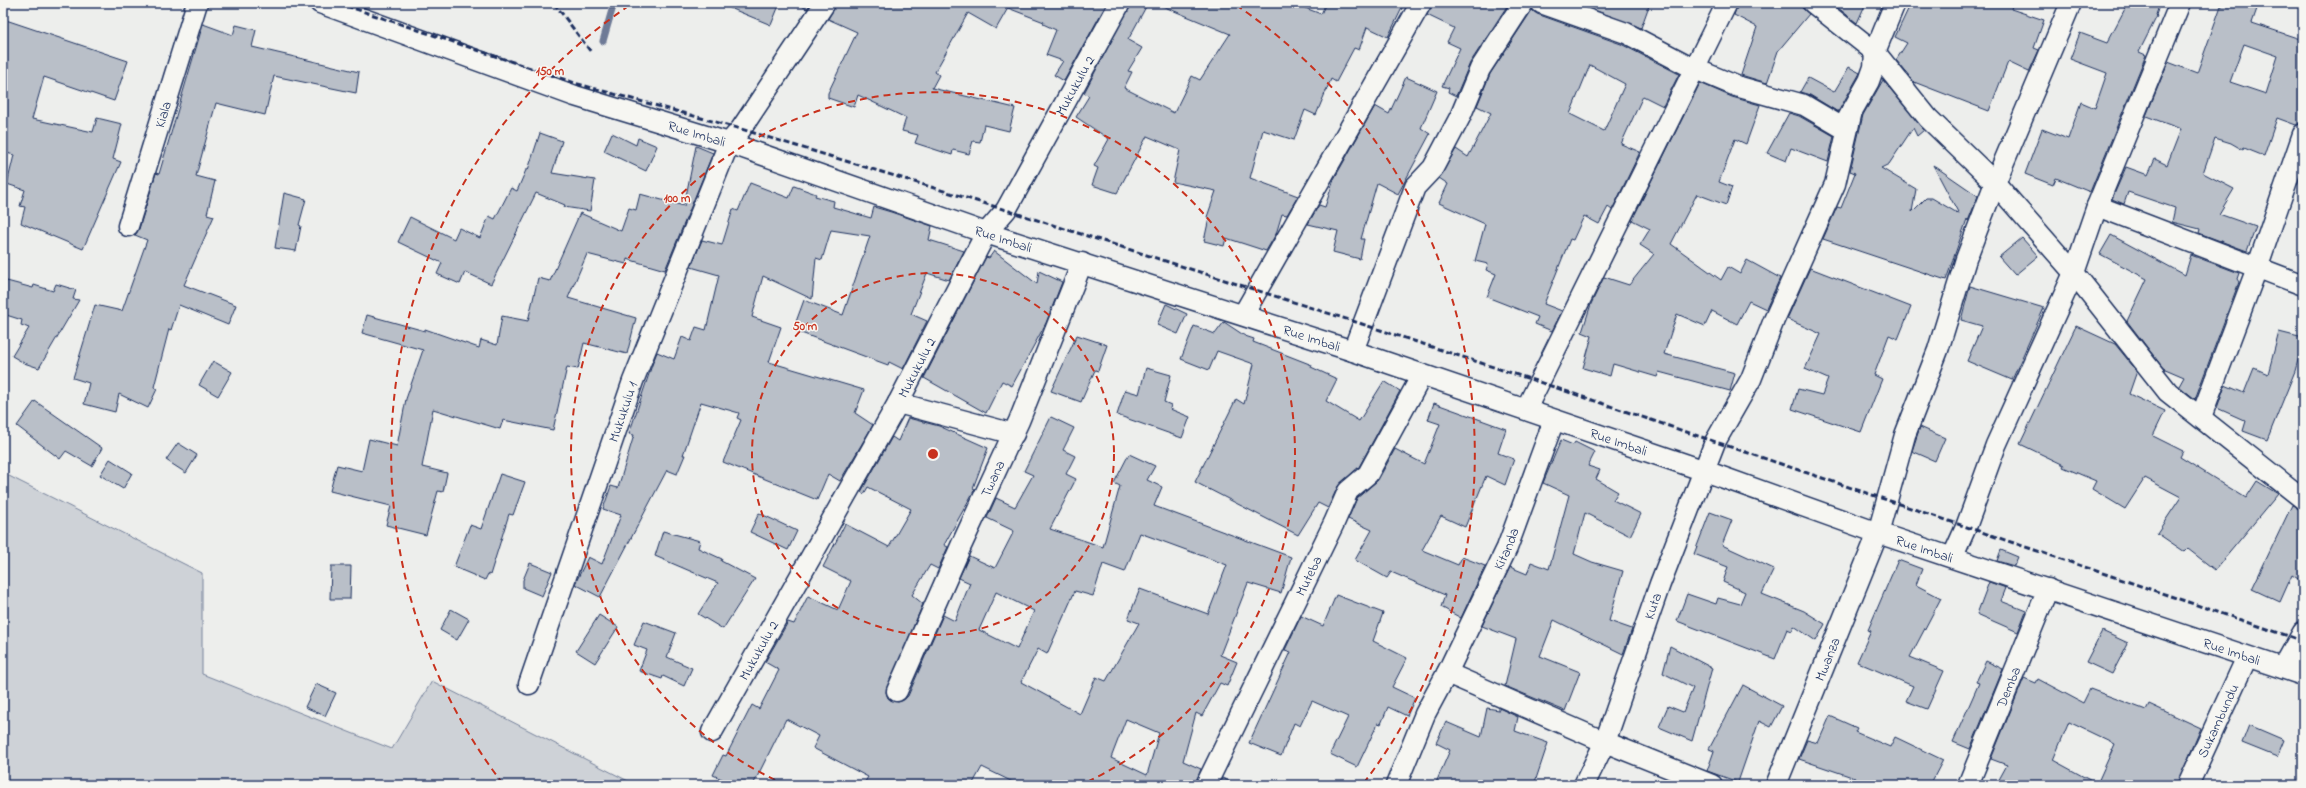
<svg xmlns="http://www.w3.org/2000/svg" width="2306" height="788" font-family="'Indie Flower',sans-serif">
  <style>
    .green { fill: #ced2d7; stroke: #74809a }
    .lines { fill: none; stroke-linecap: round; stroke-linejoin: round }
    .stream { stroke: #6e7a96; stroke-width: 7 }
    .building { fill: #b9bfc8; stroke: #1b2f5e; fill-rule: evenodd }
    .minor-casing { stroke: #1b2f5e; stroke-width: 23 }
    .minor { stroke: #f6f6f2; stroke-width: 20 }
    .rail { stroke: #1b2f5e; stroke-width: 3; stroke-dasharray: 6 3; stroke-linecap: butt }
    .ring { fill: none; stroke: #c8321e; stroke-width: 2; stroke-dasharray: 7 5 }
    .labels { text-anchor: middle; stroke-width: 3; stroke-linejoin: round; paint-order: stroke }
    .street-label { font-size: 14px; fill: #1b2f5e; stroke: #f6f6f2 }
    .centre { fill: #c8321e; stroke: #f6f6f2; stroke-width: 2 }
    .ring-label { font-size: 12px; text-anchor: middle; font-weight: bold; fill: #c8321e; stroke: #f6f6f2; stroke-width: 3; stroke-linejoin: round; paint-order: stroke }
  </style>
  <rect width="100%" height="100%" fill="#edeeec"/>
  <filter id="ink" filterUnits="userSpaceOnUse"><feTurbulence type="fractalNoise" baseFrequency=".025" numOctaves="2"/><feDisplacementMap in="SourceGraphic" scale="8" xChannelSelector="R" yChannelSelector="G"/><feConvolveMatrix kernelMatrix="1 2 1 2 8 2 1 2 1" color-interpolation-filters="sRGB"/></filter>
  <g filter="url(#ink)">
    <path class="green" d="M3,473L202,573V674L392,749L432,681L636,785H3Z"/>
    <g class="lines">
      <path class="stream" d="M603,41L614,3"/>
    </g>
    <path class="building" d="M718,3H780L771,25Z
      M796,3H811L807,9Z
      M836,3H1107L1064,81L1054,75L1063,61L1046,55L1056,30L1043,24L1044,22L1008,8L996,29L968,13L935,72L939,75L932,88L1015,108L1009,131L984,125L980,142L973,141L969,154L953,150L952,155L915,143L918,135L902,131L906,118L858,95L854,107L828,98V93L857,32L828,19Z
      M1131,3H1148L1128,40L1142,48L1128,71L1132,72L1124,88L1174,113L1192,76L1200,80L1230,34L1155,3H1292L1321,14L1326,3H1408L1406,5L1404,4L1388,37L1367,27L1359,50L1354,48L1336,82L1331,79L1316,115L1305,110L1294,140L1263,130L1250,178L1298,196L1287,215L1282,214L1276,234L1266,251L1226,238L1224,246L1204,241L1209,218L1207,217L1216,191L1173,182L1180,150L1147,136L1117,193L1092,185L1098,168L1094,166L1109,139L1076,117L1089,96L1084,93Z
      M1432,3H1509L1470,63L1456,96L1448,92L1449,88L1442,86L1460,48L1447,42L1454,28L1427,15Z
      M1576,3H1650L1641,28Z
      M1738,3H1802V8L1809,14L1778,51L1767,83L1741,75L1757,27L1734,15Z
      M1832,3H1866L1857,23Z
      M1911,3H2013L2011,9L2044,20L2034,48L2039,50L2029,72L2008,62L1989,111L1914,82L1896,60L1907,43L1895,37Z
      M2128,3H2160L2156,15L2157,16L2139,52L2146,55L2090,192L2056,178L2053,185L2025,174L2042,129L2068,139L2081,102L2095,108L2107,73L2070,59L2080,33L2107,43Z
      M2222,3H2259L2252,23L2303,40V116L2301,123L2296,125L2277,118L2264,156L2244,148L2243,150L2231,143L2215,138L2203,173L2234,189L2219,214L2256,227L2247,251L2199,233L2200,229L2172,222L2175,208L2128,192L2124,204L2112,199L2126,167L2148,175L2155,159L2167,165L2181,129L2146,116L2168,62L2197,73ZM2244,44L2278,56L2266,94L2230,82Z
      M1532,10L1537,14L1621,44L1679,74L1663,106L1643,96L1621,144L1640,152L1612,210L1608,207L1599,224L1584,216L1573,240L1570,239L1544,304L1562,311L1552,331L1535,324L1538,317L1487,297L1496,274L1486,270L1488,264L1475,261L1485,224L1439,203L1448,184L1439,178L1456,149L1468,157L1491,113L1477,106L1490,74ZM1590,65L1625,84L1604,131L1570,114Z
      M3,19L128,61L114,101L44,77L32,119L93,132L97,118L122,124L113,159L121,162L83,249L21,223L25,207L20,206L25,190L7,184L14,155L3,152Z
      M203,24L233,35L236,25L256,30L252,47L359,72L356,93L274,76L265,115L216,103L196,176L215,181L207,214L214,216L184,285L236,305L228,325L179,305L171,330L169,329L154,387L157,389L148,408L119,394L115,412L84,404L89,383L73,378L95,305L122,311L147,240L135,235L139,229L156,173L159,174Z
      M1849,67L1860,73L1838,112L1810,95L1800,92L1808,78L1834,92Z
      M1406,77L1437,91L1421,128L1430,134L1398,194L1377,183L1361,239H1364L1360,259L1333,252L1338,231L1308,224L1319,205L1325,207L1334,179L1375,106L1389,114Z
      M1883,80L1924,130L1917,136L1913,128L1889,164L1881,168L1916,189L1912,212L1926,198H1932L1959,214L1933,165L1978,196L1968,221L1967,219L1946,280L1823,239L1837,207L1841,208L1855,173L1850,171L1863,115Z
      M1700,83L1732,97L1760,105L1746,144L1735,139L1719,182L1732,187L1726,205L1697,194L1671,244L1721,280L1728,267L1740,274L1747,260L1780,278L1766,309L1749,301L1737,324L1712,311L1705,326L1677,314L1664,354L1735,373L1730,391L1659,372L1657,377L1613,364L1610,376L1583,368L1592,336L1582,332L1591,304L1604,277L1629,285L1654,254L1640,245L1650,229L1632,220Z
      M1789,113L1799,116L1834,136L1828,162L1791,148L1786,161L1767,153Z
      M540,133L562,141L552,173L595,180L590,211L564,207L565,205L536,193L491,284L465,272L460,284L437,274L442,263L398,242L410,217L454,239L459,228L480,238L489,216L495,219L511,188L517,191L526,170H528Z
      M612,133L636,145L638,138L657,146L646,171L604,151Z
      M696,146L713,153L665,270L627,259L626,264L587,254L568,298L636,318L627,354L584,343L578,369L567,367L553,430L503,420L500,429L433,409L422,467L447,473L443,492L438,491L426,535L386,525L391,506L330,491L337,465L362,471L369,439L397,446L406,399L423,350L362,333L367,315L425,331V329L479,348L481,340L497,345L502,316L528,321L538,278L550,281L580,213L621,231L629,208L636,210L640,194L684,206Z
      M750,183L789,198L794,186L816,194L815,196L834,201L833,207L871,218L874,207L891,212L932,226L929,240L964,251L949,280L927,273L911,314L927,321L903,369L889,362L888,365L793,330L804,300L843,315L870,236L831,230L822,260L816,258L812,299L763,276L752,317L781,327L769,362L864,390L855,413L873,425L840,481L828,474L817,500L723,462L741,420L737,418L739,413L701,402L683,455H685L677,474L667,470L600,597L575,584L588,557L602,564L621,515L603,509L611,486L618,488L634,435L629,434L652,365L657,352L674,359L682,337L691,341L696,327L706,330L719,275L691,267L702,240L722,245L733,209L738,211Z
      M284,193L306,199L299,225L301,226L296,251L275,248Z
      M2111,235L2185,275L2191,255L2239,273L2237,279L2239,282L2195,399L2179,386L2184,377L2163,368L2127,321L2147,279L2100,254Z
      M2022,238L2038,256L2015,275L1999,257Z
      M994,251L1037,284L1039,271L1062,282L1046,323L1012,386L1002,381L986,413L924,378L986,257L989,258Z
      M1810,268L1911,307L1898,339L1889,335L1874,375L1882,379L1861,432L1792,409L1798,389L1822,395L1828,379L1805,369L1821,334L1787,319Z
      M3,280L33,288L34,285L53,291L56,284L76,290L73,299L79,300L39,368L24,363L12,356L29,328L21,325L22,320L3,314Z
      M1970,286L2044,308L2012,380L1967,361L1982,326L1961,320Z
      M1166,304L1187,314L1178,334L1157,325Z
      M1224,322L1245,336L1254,339L1253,342L1312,365L1311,367L1337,379L1326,401L1359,421L1384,381L1400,391L1359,467L1338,486L1328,508L1318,503L1298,535L1195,482L1236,399L1244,404L1254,364L1217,351L1209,370L1181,359L1194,326L1215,334Z
      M2076,326L2115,344L2137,371L2129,394L2165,411L2153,436L2183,451L2180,457L2246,498L2257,481L2278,494L2215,570L2188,549L2185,552L2157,533L2181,497L2145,478L2125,509L2092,489L2096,481L2063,467L2064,465L2020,444Z
      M2279,332L2303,338V342L2295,371L2267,440L2243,431L2246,421L2217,408L2225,385L2244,393L2254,368L2268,374Z
      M1077,335L1107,345L1098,371L1095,370L1081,402L1051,391Z
      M213,361L232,372L218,396L199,385Z
      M1146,368L1171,375L1164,402L1171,405L1170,409L1190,417L1182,438L1117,415L1125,390L1139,394Z
      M35,401L102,448L92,466L66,451L60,459L17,426Z
      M1434,403L1506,429L1498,453L1514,459L1505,485L1486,476L1465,527L1441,516L1422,550L1458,565L1462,557L1485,566L1461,618L1441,607L1445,595L1391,572L1387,578L1355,560L1372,530L1348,519L1357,498L1378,480L1395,449L1424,464L1440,424L1428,420Z
      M1051,417L1074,428L1063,450L1075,456L1066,474L1076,479L1050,529L1103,547L1120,486L1114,483L1129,454L1155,466L1147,480L1162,487L1154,506L1291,557L1281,593L1248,583L1220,655L1237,662L1227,686L1220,683L1202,716L1196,713L1183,761L1201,769L1195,785H1019L982,767L972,785H863L868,777L813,748L819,736L786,719L753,785H735L713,775L723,755L726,756L752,705L759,709L779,670L765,662L788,622L794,624L808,596L838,610L851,581L823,567L845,524L889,547L911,509L868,487L864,494L861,492L892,437L898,441L908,418L939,426L988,448L973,488L975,489L944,545L948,547L938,569L930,565L912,595L923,604L886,692L888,698L898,702L903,700L908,696L943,615L955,621L970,583L959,578L969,556L995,568L1014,531L987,518L996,498L1015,507L1033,475L1024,471ZM1140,533L1227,565L1208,614L1140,589L1128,619L1139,623L1106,681L1096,677L1080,714L1021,682L1038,649L1047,654L1075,591L1093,596L1103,564L1125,572ZM996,592L1034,611L1017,649L979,630ZM1126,719L1159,733L1147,775L1111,758Z
      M1920,427L1945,438L1935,461L1912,451Z
      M1561,440L1573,445L1575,442L1595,452L1588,466L1600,470L1596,479L1618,492L1613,500L1641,514L1630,536L1585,513L1574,554L1592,562L1623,571L1609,621L1632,629L1623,654L1554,620L1540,656L1580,672L1565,711L1505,686L1516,639L1482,626L1510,567L1527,574L1531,562L1549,569L1569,495L1543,483Z
      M178,443L197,455L186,473L166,460Z
      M110,459L132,473L123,489L100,475Z
      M500,474L525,482L513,515L509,514L490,575L488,574L485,580L454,567L470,525L481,529Z
      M2292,505L2303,510V582L2292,575L2280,602L2252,589Z
      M1710,512L1732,520L1722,545L1774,569L1762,594L1804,611L1825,624L1816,641L1794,626L1792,631L1787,629L1775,659L1677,621L1687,594L1716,604L1718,598L1740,604L1745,592L1723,582L1728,567L1694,554Z
      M759,513L797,531L788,550L750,532Z
      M663,531L700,541L698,548L722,559L721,561L755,579L723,629L698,614L718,583L655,556Z
      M2001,550L2018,557L2014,566L1997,561Z
      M1898,560L1922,569L1916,585L1941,598L1910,657L1944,671L1927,709L1906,701L1913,686L1857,662L1871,631L1868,630Z
      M530,563L552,572L542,596L523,588V580Z
      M331,566H351L350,599H330Z
      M1989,582L2006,588L2001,601L2026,611L2018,632L1977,614Z
      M1336,595L1383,613L1373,641L1407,658L1392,687L1415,698L1407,716L1388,707L1381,724L1378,723L1357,767L1330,754L1348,717L1312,701L1300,726L1294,723L1281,756L1249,743L1291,652L1285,650L1301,616L1323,626Z
      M451,609L469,619L457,640L440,630Z
      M599,615L618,627L595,663L576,651Z
      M644,621L676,633L667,657L692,668L684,686L663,676L662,679L639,671L647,650L634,645Z
      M2102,631L2128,643L2112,674L2086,662Z
      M1670,646L1712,668L1692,741L1659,727L1668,706L1683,712L1693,688L1663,673Z
      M1986,661L2003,669L1970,749L1953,742L1979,683L1976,682Z
      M2024,678L2036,683L2038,679L2083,703L2090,689L2146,710L2149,704L2201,728L2177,785H1996L2007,765L1991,759ZM2069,722L2115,744L2097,784L2053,760Z
      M316,684L336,693L325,716L305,707Z
      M1743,685L1782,706L1771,727L1759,721L1738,782L1707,771L1714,751L1709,749Z
      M1487,708L1499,710V708L1518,717L1515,731L1548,743L1534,785H1435L1450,750L1436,743L1446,722L1481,737Z
      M1830,716L1857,728L1855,732L1890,747L1895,737L1943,760L1930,785H1852L1855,778L1799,759L1807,740L1818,743Z
      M2249,725L2284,740L2277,757L2242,743Z
      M1222,778L1238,785H1219Z"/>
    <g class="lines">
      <g class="minor-casing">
        <g id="minor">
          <path id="s1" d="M320,3L575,96L729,143L986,233L1353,351L1705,471L1878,533L2303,675"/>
          <path d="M1541,3L1626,33L1693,68L1736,86L1804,105L1843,128L1852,111"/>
          <path d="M1813,3L1875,52L1928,118L1995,183L2074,273L2168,392L2303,499"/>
          <path d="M2097,206L2303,285"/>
          <path id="s2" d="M128,226L197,3"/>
          <path d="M1243,315L1421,3"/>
          <path d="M1353,351L1415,187L1433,168L1460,117L1480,69L1523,3"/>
          <path d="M898,403L1014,434"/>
          <path d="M1526,409L1727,3"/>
          <path d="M2201,417L2257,268L2303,134"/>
          <path d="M1953,556L1966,527L1996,445L2074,273L2097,206L2180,3"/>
          <path d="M2283,668L2303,632"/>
          <path d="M1447,673L1605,742L1712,785"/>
          <path id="s3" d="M529,684L633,381L729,143L741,129L825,3"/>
          <path id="s4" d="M897,691L961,546L1019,421L1082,263"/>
          <path id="s5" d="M712,732L898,403L986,233L1006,210L1120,3"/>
          <path id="s6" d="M1206,785L1334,523L1348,491L1368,474L1422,375"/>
          <path id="s7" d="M1396,785L1425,714L1447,673L1507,548L1554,420"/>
          <path id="s8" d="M1584,785L1605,742L1660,584L1715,442L1751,379L1774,320L1835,184L1852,111L1869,81L1874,67L1875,52L1895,3"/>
          <path id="s9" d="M1776,785L1878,533L1905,435L1938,350L1966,259L1995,183L2071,3"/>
          <path id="s10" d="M1968,785L2048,589"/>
          <path id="s11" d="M2188,785L2247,657"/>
        </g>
      </g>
      <use href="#minor" class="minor"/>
      <path class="rail" d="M338,3L578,84L741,129L1006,210L1362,324L1539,382L2303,641
        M554,3L591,52"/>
    </g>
  </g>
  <g class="ring">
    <circle cx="933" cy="454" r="181"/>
    <path d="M786 785A362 362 0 1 1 1080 785"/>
    <path d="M503 784A542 542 0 0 1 630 5M1236 5A542 542 0 0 1 1363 784"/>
  </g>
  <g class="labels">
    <g class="street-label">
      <text dy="5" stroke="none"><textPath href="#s5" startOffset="742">Mukukulu 2</textPath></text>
      <text dy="5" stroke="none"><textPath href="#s2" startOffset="117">Kiala</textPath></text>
      <text dy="5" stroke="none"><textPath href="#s1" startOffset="399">Rue Imbali</textPath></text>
      <text dy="5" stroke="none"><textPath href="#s1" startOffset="723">Rue Imbali</textPath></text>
      <text dy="5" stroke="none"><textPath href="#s1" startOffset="1047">Rue Imbali</textPath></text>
      <text dy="5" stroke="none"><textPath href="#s5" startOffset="418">Mukukulu 2</textPath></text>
      <text dy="5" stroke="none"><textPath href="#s3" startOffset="288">Mukukulu 1</textPath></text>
      <text dy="5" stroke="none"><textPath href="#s1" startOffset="1371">Rue Imbali</textPath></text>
      <text dy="5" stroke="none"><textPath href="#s4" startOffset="233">Twana</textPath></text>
      <text dy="5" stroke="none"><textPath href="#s7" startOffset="261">Kitanda</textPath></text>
      <text dy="5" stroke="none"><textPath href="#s1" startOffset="1695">Rue Imbali</textPath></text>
      <text dy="5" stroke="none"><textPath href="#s6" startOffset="233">Muteba</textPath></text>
      <text dy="5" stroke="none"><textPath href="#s8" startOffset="192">Kuta</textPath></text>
      <text dy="5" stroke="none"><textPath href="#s5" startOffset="94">Mukukulu 2</textPath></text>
      <text dy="5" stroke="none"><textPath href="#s1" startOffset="2019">Rue Imbali</textPath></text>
      <text dy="5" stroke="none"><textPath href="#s9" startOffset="136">Mwanza</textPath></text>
      <text dy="5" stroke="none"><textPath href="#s10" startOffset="106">Demba</textPath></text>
      <text dy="5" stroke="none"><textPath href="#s11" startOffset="71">Sukambundu</textPath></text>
    </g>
  </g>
  <circle cx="933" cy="454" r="6" class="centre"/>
  <g class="ring-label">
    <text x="550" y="75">150 m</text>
    <text x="677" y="202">100 m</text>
    <text x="805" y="330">50 m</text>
  </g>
  <rect width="2306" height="788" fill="none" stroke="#f6f6f2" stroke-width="16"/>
  <rect x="8" y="8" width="2290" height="772" fill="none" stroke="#1b2f5e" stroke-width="1.5" filter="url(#ink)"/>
</svg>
